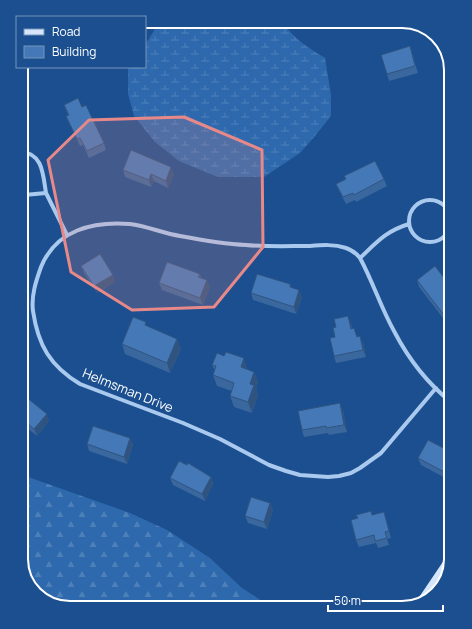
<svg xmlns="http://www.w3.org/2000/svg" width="472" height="629" font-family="Manrope,sans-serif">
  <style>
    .forest { fill: url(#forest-firs) }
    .wetland { fill: url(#wetland-marsh) }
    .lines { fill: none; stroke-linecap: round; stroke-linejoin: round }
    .street { stroke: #a9c9ee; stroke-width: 4 }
    .secondary { stroke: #d6e6fa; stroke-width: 8 }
    .wall { fill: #3a679d }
    .shaded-wall { fill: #305480 }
    .building { fill: #4478b7; stroke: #305480 }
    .marked { fill: #e88989; fill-opacity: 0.2; stroke: #e88989; stroke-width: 3; stroke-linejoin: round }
    .labels { text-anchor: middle; stroke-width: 3; stroke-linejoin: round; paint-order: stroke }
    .street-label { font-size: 13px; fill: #fff; stroke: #1b4f8f }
    .rim { fill: none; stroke: #fff; stroke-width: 2 }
  </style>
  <defs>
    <pattern id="forest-firs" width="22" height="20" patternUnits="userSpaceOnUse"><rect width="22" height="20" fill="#2e69ad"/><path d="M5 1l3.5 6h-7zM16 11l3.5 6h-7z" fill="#4d80b9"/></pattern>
    <pattern id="wetland-marsh" width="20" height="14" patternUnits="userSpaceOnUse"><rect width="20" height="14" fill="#2e69ad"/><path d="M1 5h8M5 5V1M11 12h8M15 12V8" fill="none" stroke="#4d80b9"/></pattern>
  </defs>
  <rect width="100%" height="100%" fill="#1b4f8f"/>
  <path class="forest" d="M21,472L31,478L130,513L167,530L210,558L242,588L262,601L284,608H67L45,601L28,584L21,559Z"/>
  <path class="wetland" d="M160,21H282C292,38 309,48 325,58L331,95V116L315,136L300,153L264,177H218L179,161L155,142L134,116L128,94V68L129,67H145V45Z"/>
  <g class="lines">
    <path class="street" d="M46,193L67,235
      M21,194L24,195L46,193C43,175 43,153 21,152
      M409 221a21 21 0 1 1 42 0a21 21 0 1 1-42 0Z
      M360,258C377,242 386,231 409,224
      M436,388L381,453L360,468L351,473L339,476L328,477L300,475L286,471L269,465L220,439L183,423L80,384C50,366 38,345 33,311C31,296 36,281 41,267C56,230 93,221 130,224C146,226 163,233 180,236C201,240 224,244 246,245C267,247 289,246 310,246C322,245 334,244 346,248C352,250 356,253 360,258C373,282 381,308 394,331C408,358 427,383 451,402"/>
    <path class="secondary" d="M420,603L451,557"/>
  </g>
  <path class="wall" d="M410,46L418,73L389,81L387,74Z
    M64,105L82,107L104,143L106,150L89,158L83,145L80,146L69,123L66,116L68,115Z
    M123,170L174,174L168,188L154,181L151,187L125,177Z
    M384,179L387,186L356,202L355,200L346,204L339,191L336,184Z
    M81,266L113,275L115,282L97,293L84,273Z
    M200,274L201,278L210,287L203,305L162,290L159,283Z
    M417,280L451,287V318L446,322L419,287Z
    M290,284L292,288L302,297L296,314L253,300L251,293Z
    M351,323L352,328H354L357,337L363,343L366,357L336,363L334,356L335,337Z
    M148,327L177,339L181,349L170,373L125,354L122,344Z
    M224,356L247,368V369L254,372L258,382L256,389L258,395L252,413L234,407L230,396L232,391L217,386L213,375L215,371L212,365Z
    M21,393L49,421L37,436L21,423Z
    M343,410L347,432L329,435L328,433L304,437L302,430Z
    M130,438L133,445L127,464L89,451L87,444Z
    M451,452V481L421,465L418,458Z
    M211,477L213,484L205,501L173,485L170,478Z
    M270,503L273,510L267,529L248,523L245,516Z
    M384,512L391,538L387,539L389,545L378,548L376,543L359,547L356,540L373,515Z"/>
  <path class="shaded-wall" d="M171,167L174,174L168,188L166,181Z
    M151,174L154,181L151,187L149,180Z
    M113,275L115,282L97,293L94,286Z
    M207,280L210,287L203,305L200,298Z
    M299,290L302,297L296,314L294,307Z
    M451,309V318L446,322L444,315Z
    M348,316L351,323L353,336L351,329Z
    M360,336L363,343L366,357L363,350Z
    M177,339L181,349L170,373L167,363Z
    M244,358L247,368L244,377L241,367Z
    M254,372L258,382L256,389L258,395L252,413L248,402L250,384Z
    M340,403L343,410L347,432L344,425Z
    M47,414L49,421L37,436L34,429Z
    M130,438L133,445L127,464L124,457Z
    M451,468V481L448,474Z
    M211,477L213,484L205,501L202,494Z
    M270,503L273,510L267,529L264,522Z"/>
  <path class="building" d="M410,46L415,66L387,74L381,55Z
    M78,98L82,107L86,105L104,143L87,151L80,138L77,139L66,116L69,115L64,105Z
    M131,150L171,167L166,181L151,174L149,180L123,170Z
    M375,161L384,179L354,195L353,193L343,197L336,184L346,179L344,176Z
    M100,254L113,275L94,286L81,266Z
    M167,262L200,274L198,277L207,280L200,298L159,283Z
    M435,266L451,287V309L444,315L417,280Z
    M257,274L290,284V287L299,290L294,307L251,293Z
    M348,316L351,329L354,328L357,337L360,336L363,350L334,356L330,338L335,337L333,328L336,327L334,319Z
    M133,317L146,322L145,325L177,339L167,363L122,344Z
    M226,352L244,358L241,367L254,372L250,384L254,385L248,402L230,396L234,383L213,375L216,366L212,365L217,353L224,356Z
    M21,393L47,414L34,429L21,418Z
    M340,403L344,425L326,428V426L302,430L298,411Z
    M93,426L130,438L124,457L87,444Z
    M428,440L451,452V468L448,474L418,458Z
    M179,461L187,465L188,463L211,477L202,494L170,478Z
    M251,497L270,503L264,522L245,516Z
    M371,511L372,515L384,512L389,531L385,532L387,538L375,541L374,535L356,540L351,520L358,518L356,515Z"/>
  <path class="marked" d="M184,117L262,150L263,247L214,307L132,310L71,272L48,160L89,120Z"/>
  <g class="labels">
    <g class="street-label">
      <text transform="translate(128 390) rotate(22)" y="5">Helmsman Drive</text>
    </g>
  </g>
  <path d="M0 0H472V629H0ZM70 28H402A42 42 0 0 1 444 70V559A42 42 0 0 1 402 601H70A42 42 0 0 1 28 559V70A42 42 0 0 1 70 28Z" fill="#1b4f8f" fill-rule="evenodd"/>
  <path class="rim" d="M70 28H402A42 42 0 0 1 444 70V559A42 42 0 0 1 402 601H70A42 42 0 0 1 28 559V70A42 42 0 0 1 70 28Z"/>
  <rect x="16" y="16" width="130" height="52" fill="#1b4f8f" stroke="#7695bc"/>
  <rect x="24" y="29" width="20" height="6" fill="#d6e6fa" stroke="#7695bc"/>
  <text x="52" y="36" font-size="12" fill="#ffffff">Road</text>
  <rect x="24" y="46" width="20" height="12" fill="#4478b7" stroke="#7695bc"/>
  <text x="52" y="56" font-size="12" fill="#ffffff">Building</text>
  <path d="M328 605v6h115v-6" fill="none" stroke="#ffffff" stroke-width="2"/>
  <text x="334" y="605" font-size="12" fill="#ffffff" stroke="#1b4f8f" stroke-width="3" paint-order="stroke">50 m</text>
</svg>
